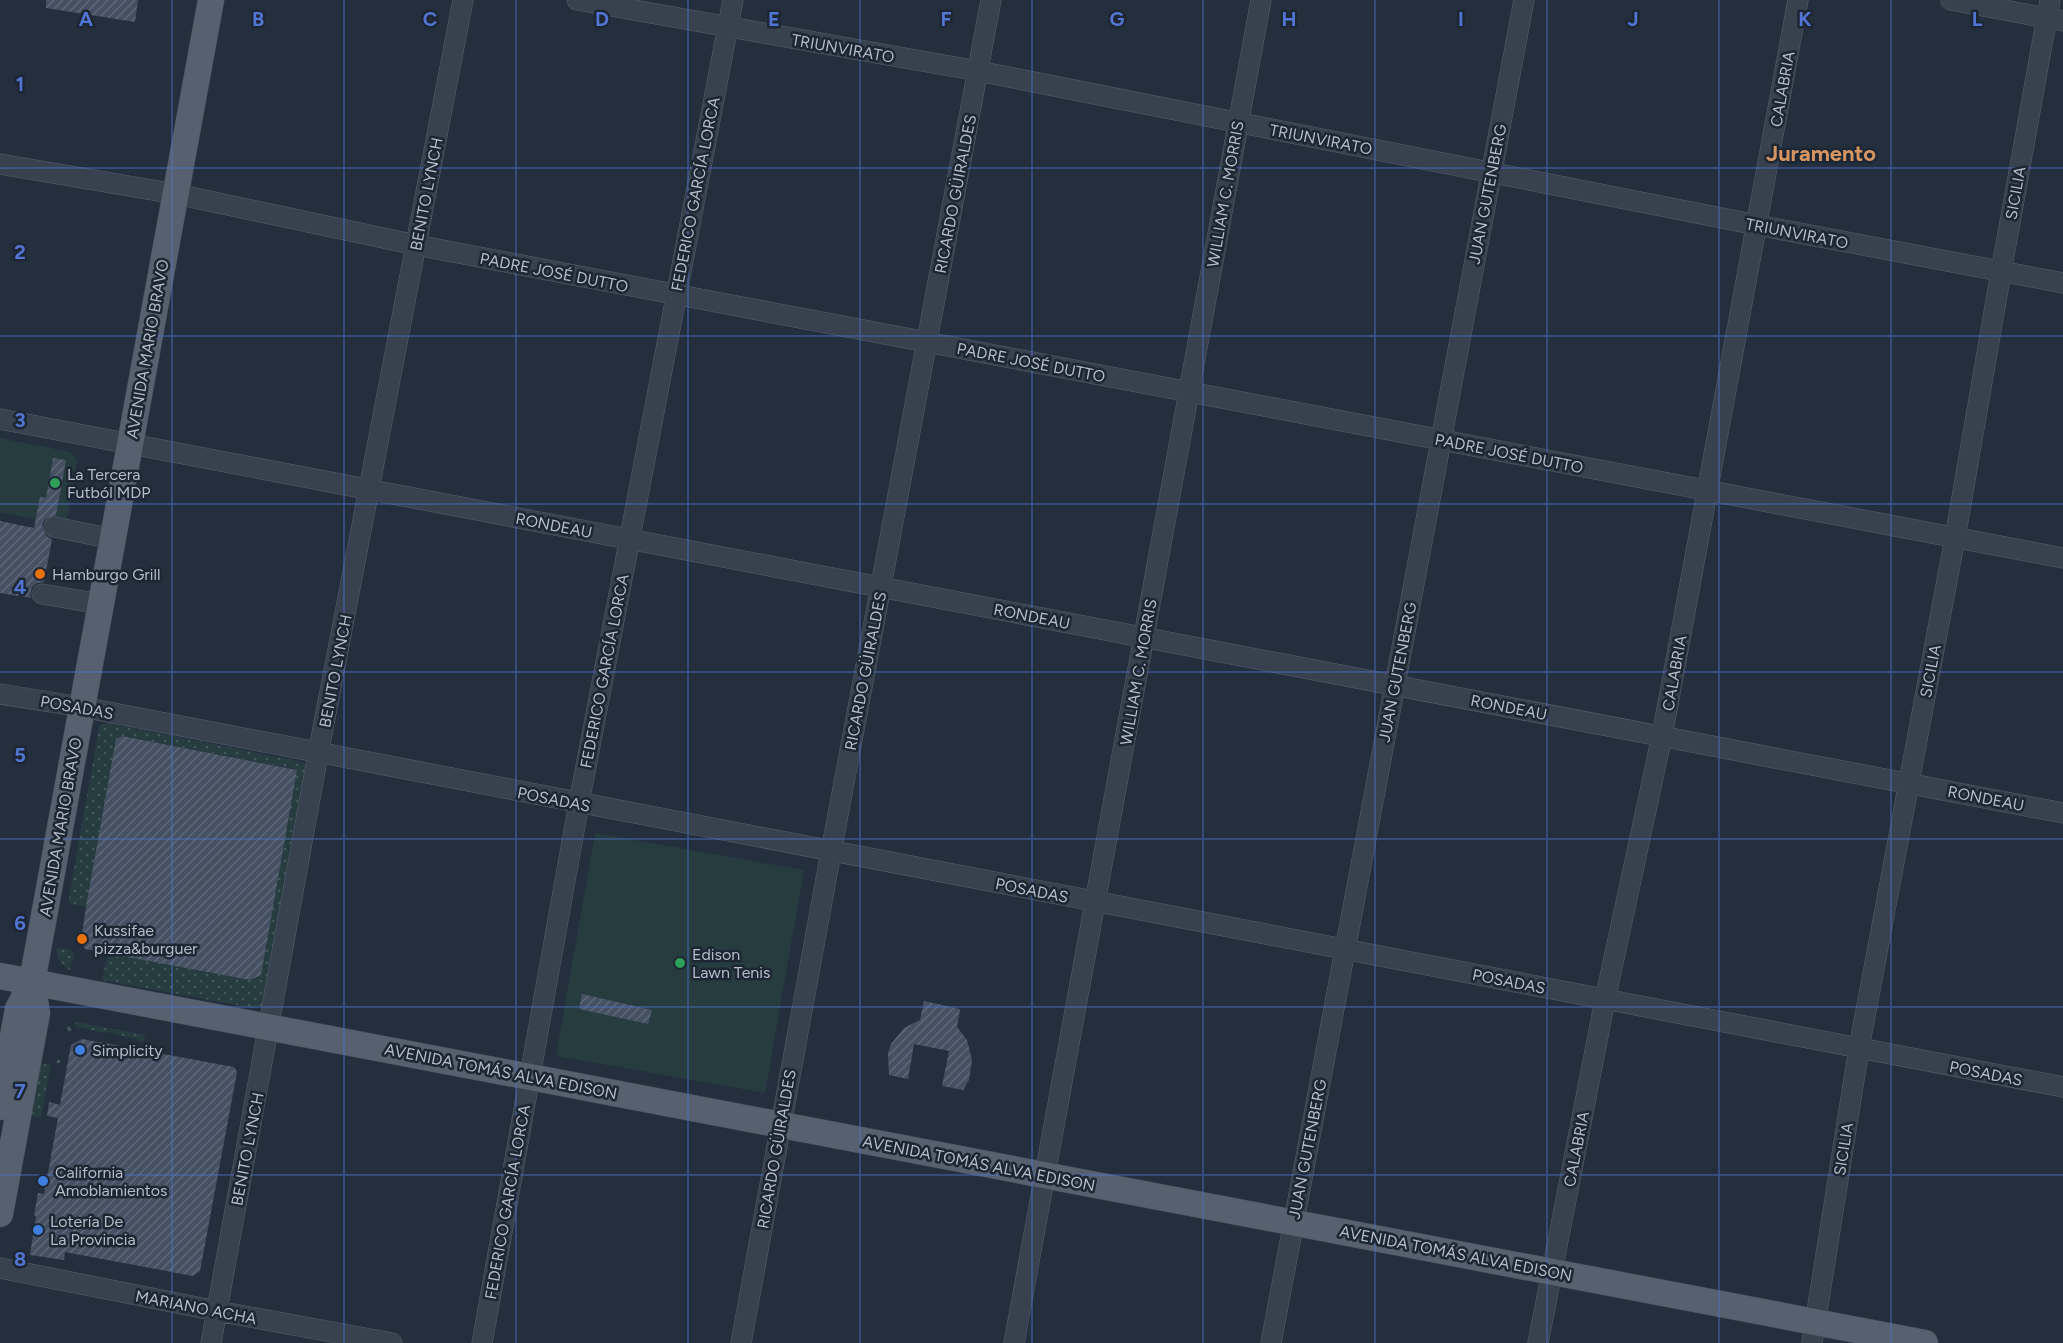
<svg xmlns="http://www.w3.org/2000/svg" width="2063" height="1343" font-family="Figtree,sans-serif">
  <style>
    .grass { fill: url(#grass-dots) }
    .pitch { fill: #263c3f }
    .building { fill: url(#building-hatch) }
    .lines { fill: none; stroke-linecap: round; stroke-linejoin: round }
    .minor-casing { stroke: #565f6c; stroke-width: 21 }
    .major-casing { stroke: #414a57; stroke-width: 27 }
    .path { stroke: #44595c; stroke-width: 3; stroke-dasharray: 4.5 4.5; stroke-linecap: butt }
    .minor { stroke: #38414e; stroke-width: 20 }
    .major { stroke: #56606e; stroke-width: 26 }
    .grid { fill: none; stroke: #5274d3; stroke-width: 1.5; stroke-opacity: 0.55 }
    .leisure-dot { fill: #2e9e5b; stroke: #1d2633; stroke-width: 2 }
    .food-dot { fill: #e8710a; stroke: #1d2633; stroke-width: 2 }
    .shop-dot { fill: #3f7fe0; stroke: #1d2633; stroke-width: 2 }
    .labels { text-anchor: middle; stroke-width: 5; stroke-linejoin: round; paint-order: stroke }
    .street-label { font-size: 16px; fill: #b4bcc9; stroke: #1d2633 }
    .poi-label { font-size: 16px; fill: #b4bcc9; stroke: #1d2633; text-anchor: start }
    .district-label { font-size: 22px; font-weight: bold; fill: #d59563; stroke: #1d2633 }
    .grid-label { font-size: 20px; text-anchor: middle; font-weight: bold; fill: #5274d3; stroke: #1d2633; stroke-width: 5; stroke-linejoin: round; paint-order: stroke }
  </style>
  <defs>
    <pattern id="grass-dots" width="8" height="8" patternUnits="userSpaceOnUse" patternTransform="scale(1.5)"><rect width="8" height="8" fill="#263c3f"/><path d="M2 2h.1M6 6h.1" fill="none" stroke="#435659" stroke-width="1.8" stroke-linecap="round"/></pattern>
    <pattern id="building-hatch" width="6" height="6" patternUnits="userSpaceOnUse" patternTransform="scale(1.5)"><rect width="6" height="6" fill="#455162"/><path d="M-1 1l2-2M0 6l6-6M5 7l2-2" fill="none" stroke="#5d6877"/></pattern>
  </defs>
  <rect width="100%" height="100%" fill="#242f3e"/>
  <path class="grass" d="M108,723L303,762L307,765L264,1006L253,1008L102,980L108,953L250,980L261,975L296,769L122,736L117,739L86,907L68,903L99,728L102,724Z
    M56,948L71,950L74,954L70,970C61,965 57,958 56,948Z
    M76,1022L145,1035L144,1041L112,1033L98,1032L79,1027L78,1029L75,1024Z
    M39,1063L51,1065L41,1118L32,1116L36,1090L33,1089Z"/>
  <path class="pitch" d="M0,438L71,452L77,461L66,525L0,512Z
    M595,833L804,870L765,1093L556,1056Z"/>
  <path class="building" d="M46,0H138L135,22L46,8Z
    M53,458L66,460L56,515L45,519L42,525L46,536L52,539L44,582L37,583L32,587L30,593L31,598L0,593V521L34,528L40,497L46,498Z
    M122,736L297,770L261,975L250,980L85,949L81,939L87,901L116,739Z
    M582,994L652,1010L648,1024L579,1009Z
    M924,1001L960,1009L957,1027L967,1040L972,1060L969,1080L963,1090L942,1086L949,1051L914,1044L908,1079L889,1075L888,1053L891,1044L904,1028L920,1020Z
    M82,1039L234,1067L237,1072L200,1271L193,1276L65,1252L64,1260L30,1255L36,1216L34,1215L38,1193L44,1194L58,1118L47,1116L49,1102L60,1105L71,1045Z"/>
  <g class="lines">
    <g class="minor-casing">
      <path id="minor" d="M577,0L978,71L1757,225L2063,283
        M1951,0L2063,21
        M0,164L176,194L416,245L2063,558
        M0,419L2063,813
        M54,527L113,539
        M42,594L101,604
        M0,694L82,707L2063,1087
        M0,1268L217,1311L392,1343
        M211,1343L318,754L463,0
        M482,1343L579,803L733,0
        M741,1343L831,852L991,0
        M1014,1343L1261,0
        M1271,1343L1524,0
        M1538,1343L1605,1000L1662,736L1798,0
        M1812,1343L1859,1048L1955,538L2001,272L2050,0"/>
    </g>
    <g class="major-casing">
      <path id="major" d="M0,976L1925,1343
        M0,1107L18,1009L32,982L211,0
        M0,1214L37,1013L32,982"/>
    </g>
    <path class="path" d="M68,1027L71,1032
      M57,1061L60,1062"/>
    <use href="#minor" class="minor"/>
    <use href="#major" class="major"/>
  </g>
  <path class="grid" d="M172,0V1343M344,0V1343M516,0V1343M688,0V1343M860,0V1343M1032,0V1343M1203,0V1343M1375,0V1343M1547,0V1343M1719,0V1343M1891,0V1343M0,168H2063M0,336H2063M0,504H2063M0,672H2063M0,839H2063M0,1007H2063M0,1175H2063"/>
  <g class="leisure-dot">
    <circle cx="55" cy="483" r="6"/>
    <circle cx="680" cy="963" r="6"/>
  </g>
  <g class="food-dot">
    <circle cx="40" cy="574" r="6"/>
    <circle cx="82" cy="939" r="6"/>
  </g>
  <g class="shop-dot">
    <circle cx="80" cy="1050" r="6"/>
    <circle cx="43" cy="1181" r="6"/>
    <circle cx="38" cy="1230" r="6"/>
  </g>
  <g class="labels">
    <g class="street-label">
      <text transform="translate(843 48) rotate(10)" y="6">TRIUNVIRATO</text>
      <text transform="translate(1782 89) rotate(-80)" y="6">CALABRIA</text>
      <text transform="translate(1321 139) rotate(11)" y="6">TRIUNVIRATO</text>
      <text transform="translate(2015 193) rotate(-80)" y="6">SICILIA</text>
      <text transform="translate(426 194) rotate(-79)" y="6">BENITO LYNCH</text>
      <text transform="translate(695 194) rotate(-79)" y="6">FEDERICO GARCÍA LORCA</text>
      <text transform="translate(955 194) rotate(-79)" y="6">RICARDO GÜIRALDES</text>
      <text transform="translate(1225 194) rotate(-80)" y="6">WILLIAM C. MORRIS</text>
      <text transform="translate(1487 194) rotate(-79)" y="6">JUAN GUTENBERG</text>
      <text transform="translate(1797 233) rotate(11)" y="6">TRIUNVIRATO</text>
      <text transform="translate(554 272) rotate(11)" y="6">PADRE JOSÉ DUTTO</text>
      <text transform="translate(147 349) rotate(-80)" y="6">AVENIDA MARIO BRAVO</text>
      <text transform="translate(1031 362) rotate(11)" y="6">PADRE JOSÉ DUTTO</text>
      <text transform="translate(1509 453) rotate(11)" y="6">PADRE JOSÉ DUTTO</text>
      <text transform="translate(554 525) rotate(11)" y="6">RONDEAU</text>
      <text transform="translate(1032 616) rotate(11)" y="6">RONDEAU</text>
      <text transform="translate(335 671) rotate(-79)" y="6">BENITO LYNCH</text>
      <text transform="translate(604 671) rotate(-79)" y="6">FEDERICO GARCÍA LORCA</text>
      <text transform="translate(865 671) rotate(-79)" y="6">RICARDO GÜIRALDES</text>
      <text transform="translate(1930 671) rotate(-79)" y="6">SICILIA</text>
      <text transform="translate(1138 672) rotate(-80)" y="6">WILLIAM C. MORRIS</text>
      <text transform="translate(1397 672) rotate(-79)" y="6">JUAN GUTENBERG</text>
      <text transform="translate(1674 673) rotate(-80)" y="6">CALABRIA</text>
      <text transform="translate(77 707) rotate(10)" y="6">POSADAS</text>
      <text transform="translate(1509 707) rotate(11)" y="6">RONDEAU</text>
      <text transform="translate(1986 798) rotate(11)" y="6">RONDEAU</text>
      <text transform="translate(554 799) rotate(11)" y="6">POSADAS</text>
      <text transform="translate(60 827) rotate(-80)" y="6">AVENIDA MARIO BRAVO</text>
      <text transform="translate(1032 890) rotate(11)" y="6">POSADAS</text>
      <text transform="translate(1509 981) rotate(11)" y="6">POSADAS</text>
      <text transform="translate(501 1071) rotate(11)" y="6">AVENIDA TOMÁS ALVA EDISON</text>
      <text transform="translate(1986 1073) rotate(11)" y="6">POSADAS</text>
      <text transform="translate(247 1149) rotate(-79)" y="6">BENITO LYNCH</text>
      <text transform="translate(776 1149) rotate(-80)" y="6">RICARDO GÜIRALDES</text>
      <text transform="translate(1307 1149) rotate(-79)" y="6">JUAN GUTENBERG</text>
      <text transform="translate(1576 1149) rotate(-79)" y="6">CALABRIA</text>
      <text transform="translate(1843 1149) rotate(-81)" y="6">SICILIA</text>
      <text transform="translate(979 1163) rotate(11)" y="6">AVENIDA TOMÁS ALVA EDISON</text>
      <text transform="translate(507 1202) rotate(-80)" y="6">FEDERICO GARCÍA LORCA</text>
      <text transform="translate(1456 1253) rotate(11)" y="6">AVENIDA TOMÁS ALVA EDISON</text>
      <text transform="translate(196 1307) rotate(11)" y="6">MARIANO ACHA</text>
    </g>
    <g class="poi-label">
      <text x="67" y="480">La Tercera<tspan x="67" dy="18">Futból MDP</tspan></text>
      <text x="52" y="580">Hamburgo Grill</text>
      <text x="94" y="936">Kussifae<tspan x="94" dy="18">pizza&amp;burguer</tspan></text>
      <text x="692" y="960">Edison<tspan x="692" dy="18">Lawn Tenis</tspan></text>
      <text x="92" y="1056">Simplicity</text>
      <text x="55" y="1178">California<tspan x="55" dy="18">Amoblamientos</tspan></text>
      <text x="50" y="1227">Lotería De<tspan x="50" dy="18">La Provincia</tspan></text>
    </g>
    <g class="district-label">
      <text x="1821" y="161">Juramento</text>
    </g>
  </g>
  <g class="grid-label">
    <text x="86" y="26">A</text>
    <text x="258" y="26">B</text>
    <text x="430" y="26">C</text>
    <text x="602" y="26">D</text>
    <text x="774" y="26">E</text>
    <text x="946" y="26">F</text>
    <text x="1117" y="26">G</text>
    <text x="1289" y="26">H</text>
    <text x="1461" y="26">I</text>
    <text x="1633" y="26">J</text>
    <text x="1805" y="26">K</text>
    <text x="1977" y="26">L</text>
    <text x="20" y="91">1</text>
    <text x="20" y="259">2</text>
    <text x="20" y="427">3</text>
    <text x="20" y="594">4</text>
    <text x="20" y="762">5</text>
    <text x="20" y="930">6</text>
    <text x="20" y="1098">7</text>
    <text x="20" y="1266">8</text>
  </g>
</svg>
